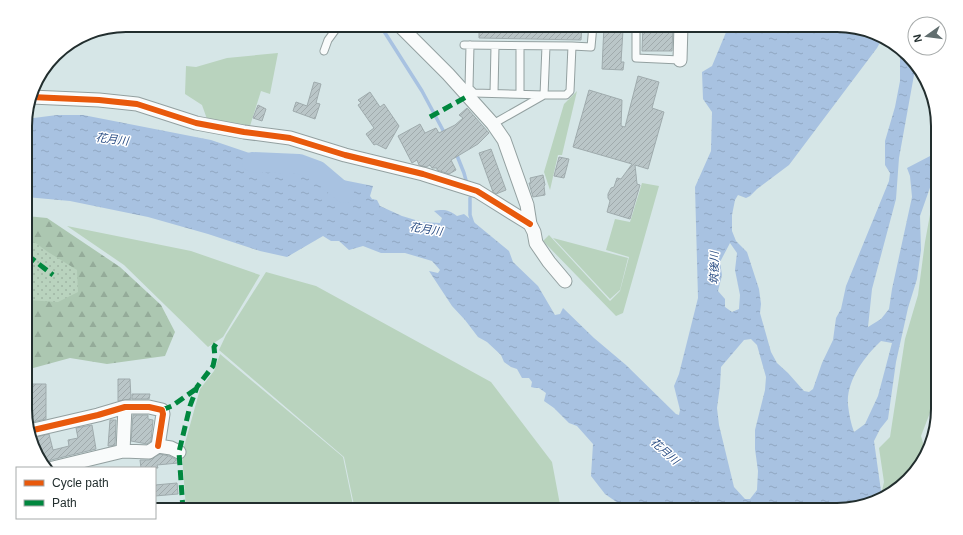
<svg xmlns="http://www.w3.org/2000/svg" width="963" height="535" font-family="Helvetica,'Noto Sans JP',sans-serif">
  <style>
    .green { fill: #b9d3be }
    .forest { fill: url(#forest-firs) }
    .park { fill: url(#park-dots) }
    .water { fill: url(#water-ripples); fill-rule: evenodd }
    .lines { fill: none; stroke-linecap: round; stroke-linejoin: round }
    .stream { stroke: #a8c2e1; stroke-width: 3.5 }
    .river { stroke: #a8c2e1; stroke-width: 20 }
    .building { fill: url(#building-hatch); stroke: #9fabad }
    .lane-casing { stroke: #93a0a0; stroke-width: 9 }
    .street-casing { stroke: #93a0a0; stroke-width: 15 }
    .lane { stroke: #f9fbfb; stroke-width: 7 }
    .street { stroke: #f9fbfb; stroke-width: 13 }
    .quiet { stroke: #00873e; stroke-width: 5; stroke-dasharray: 10 5; stroke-linecap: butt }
    .cycleway-casing { stroke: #fff; stroke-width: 8 }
    .cycleway { stroke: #e8590c; stroke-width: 6 }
    .labels { text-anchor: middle; stroke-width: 3; stroke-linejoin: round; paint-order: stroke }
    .water-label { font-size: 11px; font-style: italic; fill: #264a82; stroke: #fff }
    .rim { fill: none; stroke: #222e2e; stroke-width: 2 }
  </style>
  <defs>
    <pattern id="forest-firs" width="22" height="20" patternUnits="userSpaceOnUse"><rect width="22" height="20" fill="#acc7b1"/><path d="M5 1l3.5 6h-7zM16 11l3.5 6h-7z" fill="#94ab99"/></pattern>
    <pattern id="park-dots" width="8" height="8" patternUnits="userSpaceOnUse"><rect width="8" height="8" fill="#b9d3be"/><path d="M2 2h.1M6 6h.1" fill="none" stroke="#9fb5a4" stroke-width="1.8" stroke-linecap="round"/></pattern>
    <pattern id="water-ripples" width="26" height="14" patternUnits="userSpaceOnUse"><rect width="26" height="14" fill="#a8c2e1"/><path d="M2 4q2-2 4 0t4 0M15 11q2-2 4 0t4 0" fill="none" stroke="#90a7c1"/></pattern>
    <pattern id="building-hatch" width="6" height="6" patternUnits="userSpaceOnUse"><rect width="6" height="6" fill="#bac6c8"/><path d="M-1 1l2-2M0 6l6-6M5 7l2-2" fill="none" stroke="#a0aaac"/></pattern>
  </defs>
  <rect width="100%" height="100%" fill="#d6e6e7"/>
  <path class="green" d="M278,53L270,94L261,91L250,126L207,119L202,105L185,94L186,66L196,67L227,58Z
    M577,91L562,155H558L550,190L544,172L564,104Z
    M642,183L659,186L623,313L616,316L543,241L549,235L610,301L620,291L629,257L606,250L615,219L630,222Z
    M938,184V392L921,436L926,453L925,459L888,496L880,499L884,482L879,448L890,437L905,339L918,295L925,242L935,187Z
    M67,226L191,251L260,275L223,337L208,347L124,265Z
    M553,238L628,258L620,290L610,299Z
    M266,272L316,286L491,382L552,462L561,510H355L344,457L219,350L226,335Z
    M220,354L343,457L354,510H186L182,454L200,389L214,371Z"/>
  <path class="forest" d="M26,216L47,218L120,267L161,305L175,332L165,356L107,364L70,358L26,370Z"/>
  <path class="park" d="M26,236L48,252L77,270L78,292L58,302L26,300Z"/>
  <path class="water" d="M729,25H837L883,37L877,48L789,165L757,189L750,196L746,198L738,195L735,200L732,215V231L736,241L747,252L759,289L761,304L760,313L771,352L777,363L788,373L804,391L809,392L813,389L822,363L833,340L836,318L841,309L846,286L889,181L890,173L885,165V141L895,107L900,81V50L917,66L914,75L899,158L896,199L872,289L868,327L881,319L889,309L892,289L912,197L910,176L907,168L932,155L938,149V174L933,179L920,216L921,250L917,279L908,308L896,362L888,419L880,429L874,441L881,491L878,499L843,510H628L605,494L591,476L593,444L577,426L569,423L554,408L544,401L546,393L539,388H535L531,387L532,382L529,378H522L517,369L511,367L504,362L501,355L487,342L478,337L465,320L452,306L429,271L438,273L440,270L432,261L405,253H381L363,246L349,250L339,241H331L323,236L287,257L260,251L208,234L148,217L70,201L26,197V119L57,115H83L211,140L308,173L373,186L370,196L372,199L377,200L380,206L402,216L422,222L440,223L442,218L434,211C444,209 449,210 457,216L464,214L509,251L513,262L538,286L555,315L560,314L563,308L594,338L626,365L676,414L679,415L680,410L674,386L679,374L698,298L695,187L711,151L712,112L703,99L702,72L712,66ZM730,243L737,253L735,270L740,295L739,309L732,312L725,307V299L718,291L722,275L720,262ZM751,339L757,345L766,377L765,390L755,430V449L758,471L757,490L750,499H745L734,487L719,425L717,408L720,386L721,367L744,340ZM881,341L892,343L878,396L865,424L854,432C851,424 849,414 848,405C846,381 864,357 881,341Z"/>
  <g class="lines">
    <path class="stream" d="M380,25L422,91L445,134
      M456,153L464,173L467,184
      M470,198V215L473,224"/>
    <path class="river" d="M252,162L299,164L318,171L344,193"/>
  </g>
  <path class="building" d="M479,25H582L581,40L479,38Z
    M604,25H614V30H623L621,62H624L623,70L602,69Z
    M643,25H673L672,51H642Z
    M638,76L659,82L652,108L664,112L648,169L635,165L637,184L640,185L630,219L607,212L610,201L608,198V194L611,188L614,187L617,178L621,179L632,164L573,147L589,90L622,100L621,126L625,127Z
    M314,82L321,84L316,103L320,104L315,119L293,111L296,102L307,106Z
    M370,92L380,107L384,104L399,126L386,149L376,144L374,145L366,134L374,128L358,105L361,103L358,100Z
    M258,105L266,109L262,121L253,118Z
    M467,108L489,133L478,144L451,160L456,170L449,174L437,170V168H432L430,165L426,167L419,165L417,160L412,163L398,136L420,124L425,133L436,128L439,133L455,125L463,118L459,115Z
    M491,149L506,190L496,194L493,192L479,153Z
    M559,157L569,159L564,178L554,176Z
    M543,175L545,185L544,186L545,195L533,197L529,183H531L530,178Z
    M118,379H130L131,399L118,401Z
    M33,384H46V419L28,423L27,396H32Z
    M132,394H150L149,399H132Z
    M133,415H148V419L153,420L151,441L147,444L131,441Z
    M110,420H116L115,445L110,446H108Z
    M92,425L96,449L51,460L46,464L44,458L40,459L32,438L49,434L53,450L69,446L68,440L78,438L76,428Z
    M160,454L169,456L177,460L178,463L157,465L158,468H141L140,460H149Z
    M177,483L178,494L155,496V485Z"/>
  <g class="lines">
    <g class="lane-casing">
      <path id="lane" d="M636,25V58L680,60
        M464,45L572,46
        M470,45L469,88L474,93L544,95L546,46
        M520,46V94
        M324,51L328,40L339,25
        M494,93L495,46
        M493,124L544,95H566L570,91L572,46L591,47L593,25"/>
    </g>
    <g class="street-casing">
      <path id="street" d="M399,25L448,74L493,124L504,140L527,205L530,224L534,232L536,243L549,262L565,281
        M680,60L681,25
        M31,97L99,100L137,104L196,123L244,132L290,138L345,155L423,174L477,191L530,224
        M29,431L98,415L125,407H149L162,410L163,414L158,446
        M123,451L125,407
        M53,468L123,451L149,452L158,446L171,448L179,452"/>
    </g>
    <use href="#lane" class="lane"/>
    <use href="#street" class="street"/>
    <path class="quiet" d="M430,117L468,96
      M26,258H31L53,275
      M162,410L172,406L196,389
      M183,510L179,452L190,406L197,387L213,366L215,357L214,347L217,342"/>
    <g class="cycleway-casing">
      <path id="cycleway" d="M31,97L99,100L137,104L196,123L244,132L290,138L345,155L423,174L477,191L530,224
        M29,431L98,415L125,407H149L162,410L163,414L158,446"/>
    </g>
    <use href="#cycleway" class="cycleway"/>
  </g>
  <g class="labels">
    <g class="water-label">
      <text transform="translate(112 139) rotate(7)" y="4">花月川</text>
      <text transform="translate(426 229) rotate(9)" y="4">花月川</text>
      <text transform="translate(714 268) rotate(-89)" y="4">筑後川</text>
      <text transform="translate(665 451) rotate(42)" y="4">花月川</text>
    </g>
  </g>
  <path d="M0 0H963V535H0ZM126 32H837A94 94 0 0 1 931 126V409A94 94 0 0 1 837 503H126A94 94 0 0 1 32 409V126A94 94 0 0 1 126 32Z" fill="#fff" fill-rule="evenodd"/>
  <path class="rim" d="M126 32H837A94 94 0 0 1 931 126V409A94 94 0 0 1 837 503H126A94 94 0 0 1 32 409V126A94 94 0 0 1 126 32Z"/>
  <rect x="16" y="467" width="140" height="52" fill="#ffffff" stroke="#a7abab"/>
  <rect x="24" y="480" width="20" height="6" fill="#e8590c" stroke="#a7abab"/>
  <text x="52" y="487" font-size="12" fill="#222e2e">Cycle path</text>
  <rect x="24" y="500" width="20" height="6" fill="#00873e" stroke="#a7abab"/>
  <text x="52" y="507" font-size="12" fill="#222e2e">Path</text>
  <g transform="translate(927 36) rotate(256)"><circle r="19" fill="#ffffff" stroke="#a7abab"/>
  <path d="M0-3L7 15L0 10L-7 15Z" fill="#616e6f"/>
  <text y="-6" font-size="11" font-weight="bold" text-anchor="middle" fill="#222e2e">N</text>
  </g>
</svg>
